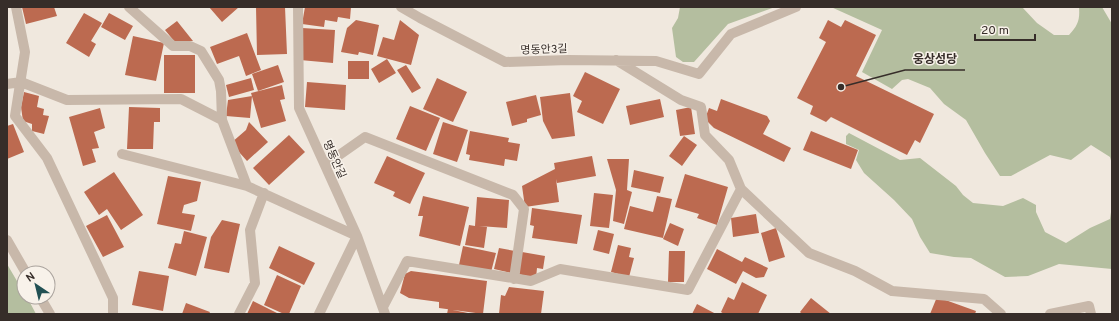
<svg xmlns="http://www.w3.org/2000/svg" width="1119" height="321" font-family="Overpass,'Noto Sans KR',sans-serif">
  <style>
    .green { fill: #b4be9f }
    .building { fill: #bc6a50 }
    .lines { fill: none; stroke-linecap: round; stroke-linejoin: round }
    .minor { stroke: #c8b8aa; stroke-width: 10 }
    .labels { text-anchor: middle; stroke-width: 3; stroke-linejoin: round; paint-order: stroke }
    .street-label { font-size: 11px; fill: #362d29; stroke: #f8f2ea }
    .leader { fill: none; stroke: #362d29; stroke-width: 1.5 }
    .callout-dot { fill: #362d29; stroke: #f8f2ea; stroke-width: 1.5 }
    .callout-label { font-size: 12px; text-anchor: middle; font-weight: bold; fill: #362d29; stroke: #f8f2ea; stroke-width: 3; stroke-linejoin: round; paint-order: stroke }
  </style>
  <rect width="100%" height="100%" fill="#f0e8de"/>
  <path class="green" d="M680,7H775L728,24L694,62H683L676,57L672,28L678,18Z
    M831,7H1022L1037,23L1054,35H1069C1078,25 1080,20 1079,7H1102L1112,24V164L1110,157L1091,145L1071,160L1050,155L1011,176H1000L985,153L966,120L944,104L930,88L908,79L902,80L892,89L862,72L882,30Z
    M849,133L900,160L920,158L956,186L963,195L973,203L1003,206L1023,198L1036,205V212L1045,232L1066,243L1090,228L1110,219L1112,205V269L1059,264L1028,276L1005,277L971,258L954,257L930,253L920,237L912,219L894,200L864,173L856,160L859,150L846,144V136Z
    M7,264L24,293V297H27L36,314H7Z"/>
  <path class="building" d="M22,7H54L57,16L26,24Z
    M209,7H239L222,22Z
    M256,7H285L287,54L257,55Z
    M305,7H351L350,19L338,17L337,22L325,20L324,27L302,24Z
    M84,13L102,23L91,41L96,44L89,57L66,43Z
    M109,13L133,26L125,40L101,27Z
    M356,20L379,25L373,55L359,52L358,55L341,52L347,28Z
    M400,20L419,35L411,65L377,56L383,37L394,40Z
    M828,20L841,27L845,20L876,35L856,76L934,114L920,143L915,140L907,155L831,117L826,122L810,114L813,106L797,98L826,42L819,38Z
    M177,21L193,41H174L165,30Z
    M302,28L335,30L333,63L300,60Z
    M247,33L261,70L246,76L239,56L217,64L210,47Z
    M133,36L164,43L156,81L125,75Z
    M164,55H195V93H164Z
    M387,59L396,73L379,83L371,69Z
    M348,61H369V79H348Z
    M278,65L284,82L258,91L252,74Z
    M406,65L421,88L412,93L397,70Z
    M585,72L620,89L603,124L577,112L582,101L573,96Z
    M251,78L254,90L229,97L226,85Z
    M437,78L467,92L453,122L423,109Z
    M307,82L346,85L345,110L305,107Z
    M282,85L285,99L280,100L286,121L261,128L251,93Z
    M24,92L39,96L37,107L44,109L43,115L49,116L44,134L32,131V124L23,121L21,107Z
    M570,93L575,136L552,139L543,121L540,97Z
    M536,95L541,115L527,119V122L512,126L506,102Z
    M252,96L250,118L226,116L228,100Z
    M660,99L664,117L630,125L626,106Z
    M721,99L767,116L770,121L763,134L791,148L784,162L714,128L705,119L709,108L717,111Z
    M410,106L440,118L426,151L396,139Z
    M129,107L160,108V122H154L153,149H127Z
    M691,107L695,134L680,136L676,110Z
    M100,108L105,128L94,132L99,148L92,149L96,162L83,166L69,117Z
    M249,122L268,142L247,161L231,143L246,130Z
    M443,122L468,130L457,162L433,154Z
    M13,124L24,152L7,159V126Z
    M470,131L509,138L508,142L520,144L517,161L505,159L504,166L469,160L470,155L466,154Z
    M811,131L858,150L851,169L803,150Z
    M289,135L305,152L269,185L253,168Z
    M684,136L697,145L682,166L669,156Z
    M387,156L425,173L410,204L393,196L395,192L374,183Z
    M592,156L596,176L557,183L556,179L559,202L525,207L522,186L555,169L554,163Z
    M607,159H629L627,190L632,192L624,224L613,221L616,190Z
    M634,170L664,177L660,193L631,187Z
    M114,172L143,215L121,230L107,209L99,215L84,192Z
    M685,174L728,187L717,225L697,218L699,214L675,207Z
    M168,176L201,182L197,201L184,205L182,213L195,215L191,231L157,224Z
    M594,193L613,195L609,228L590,226Z
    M423,196L469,207L460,246L419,236L423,216H418Z
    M657,196L672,199L663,238L624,229L630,206L653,212Z
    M477,197L509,200L507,228L479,226L487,227L484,248L465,245L469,225L475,226Z
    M532,208L582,215L577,244L532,238L534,226L530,225Z
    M756,214L759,233L733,237L731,218Z
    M107,215L124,247L103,257L86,226Z
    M222,220L240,224L229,273L204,268L211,237Z
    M670,223L684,229L678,246L663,239Z
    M776,228L785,257L769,262L761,233Z
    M598,230L614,234L609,254L593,250Z
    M184,231L207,237L196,276L168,268L175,243L181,244Z
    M618,245L631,248L629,257L634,258L629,277L611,272Z
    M279,246L315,263L304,285L269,268Z
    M463,246L496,253L491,272L459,265Z
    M499,248L515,251L511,273L494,269Z
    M717,249L742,262L745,257L768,268L764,277L756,278L743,271L736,284L707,269Z
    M669,251H685L684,282H668Z
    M522,252L545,256L543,269L537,268L536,278L518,274Z
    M139,271L169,276L163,311L132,305Z
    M411,271L487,281L483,314L439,308V302L409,298L400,293L405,274Z
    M277,275L301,286L289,314H284L264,305Z
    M742,282L767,295L758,314H724L721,312L728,297L734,300Z
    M509,287L544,291L541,314H499L501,295L505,296Z
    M937,297L976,311L975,314H930Z
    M811,298L831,314H802L800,312Z
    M253,301L279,314H247Z
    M186,303L210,312L209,314H182Z
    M697,304L716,314H692Z
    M448,309L468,313V314H447Z"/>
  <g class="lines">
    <path class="minor" d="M16,7L25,52L15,116L47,158L113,298V314
      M129,7L173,46H190L201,51L219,80L221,91L222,120
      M298,7L299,108L357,236L385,314
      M401,7L420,18L505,62L568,60L656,61L699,74L731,34L796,7
      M7,84L21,82L67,100L181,99L222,120L247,186L357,236L319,314
      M122,154L247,186
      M325,165L365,137L513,195L524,209L514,279
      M741,189L809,253L855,271L892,291L984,299L1001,314
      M7,240L26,273
      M40,297L50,314
      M383,307L407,261L531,281L560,269L688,290L741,189L729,160L705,135L701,107L681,100L616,60
      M239,314L255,283L250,230L264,193
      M1050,314L1089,306L1091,314"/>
  </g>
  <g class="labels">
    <g class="street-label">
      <text transform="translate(544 49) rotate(-2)" y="4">명동안3길</text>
      <text transform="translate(335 159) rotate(66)" y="4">명동안길</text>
    </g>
  </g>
  <path class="leader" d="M841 87L905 70H965"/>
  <circle class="callout-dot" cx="841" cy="87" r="4"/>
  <g class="callout-label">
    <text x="935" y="63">웅상성당</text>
  </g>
  <rect width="1119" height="321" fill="none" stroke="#362d29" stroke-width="16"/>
  <g transform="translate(36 285) rotate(325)"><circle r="19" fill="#f8f2ea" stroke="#aaa39d"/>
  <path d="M0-3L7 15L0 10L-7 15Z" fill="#225154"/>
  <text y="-6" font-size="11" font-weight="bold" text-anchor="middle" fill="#362d29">N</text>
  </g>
  <path d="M975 34v6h60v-6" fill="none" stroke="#362d29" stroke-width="2"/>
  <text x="981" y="34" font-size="12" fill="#362d29" stroke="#f8f2ea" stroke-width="3" paint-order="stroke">20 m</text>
</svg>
